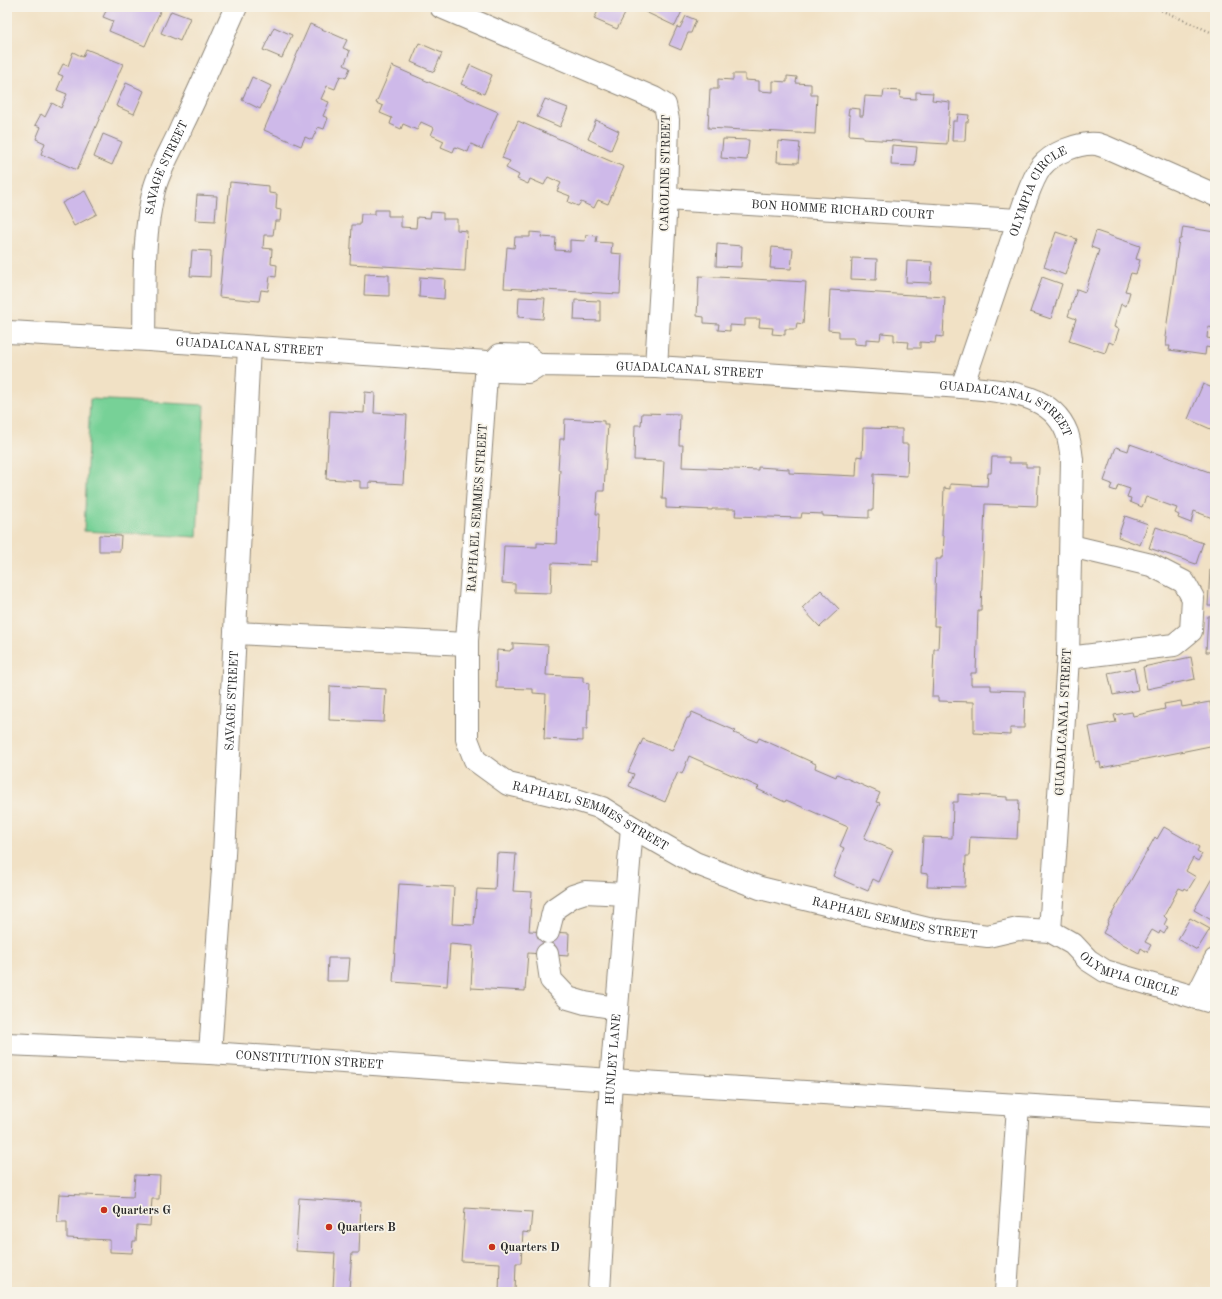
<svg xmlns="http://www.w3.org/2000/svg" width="1222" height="1299" font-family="'Old Standard TT',serif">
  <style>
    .green { fill: #77d197; stroke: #517e61 }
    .building { fill: #ceb9e9 }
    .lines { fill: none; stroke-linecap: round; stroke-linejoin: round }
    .minor-casing { stroke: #8e8678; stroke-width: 24 }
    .path { stroke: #8e8678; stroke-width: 2.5; stroke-dasharray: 1 3; stroke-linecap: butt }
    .minor { stroke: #fff; stroke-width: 22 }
    .poi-dot { fill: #c8321e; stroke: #f7f3e8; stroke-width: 1.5 }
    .labels { text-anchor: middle; stroke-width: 3.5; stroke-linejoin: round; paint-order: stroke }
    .street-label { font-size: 12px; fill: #2b2b2b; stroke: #f7f3e8 }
    .poi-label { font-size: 12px; font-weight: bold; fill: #2b2b2b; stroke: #f7f3e8; text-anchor: start }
  </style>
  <rect width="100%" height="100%" fill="#f7f3e8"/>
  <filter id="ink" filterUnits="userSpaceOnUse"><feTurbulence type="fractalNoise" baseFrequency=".025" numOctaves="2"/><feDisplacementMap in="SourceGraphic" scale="8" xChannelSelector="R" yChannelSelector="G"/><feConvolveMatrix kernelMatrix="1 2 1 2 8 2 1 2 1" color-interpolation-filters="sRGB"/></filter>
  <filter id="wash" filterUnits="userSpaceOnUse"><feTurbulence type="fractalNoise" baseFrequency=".012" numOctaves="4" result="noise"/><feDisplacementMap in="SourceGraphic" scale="16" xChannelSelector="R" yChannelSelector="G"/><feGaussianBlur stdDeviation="0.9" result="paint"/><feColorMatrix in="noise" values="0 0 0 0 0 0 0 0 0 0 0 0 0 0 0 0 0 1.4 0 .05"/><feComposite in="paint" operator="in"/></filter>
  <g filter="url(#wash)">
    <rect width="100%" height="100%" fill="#f1e1c5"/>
    <path class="green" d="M90,399L204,405L197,537L84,531Z"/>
    <g id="blocks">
      <path class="building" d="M108,7H162L145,46L109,31L113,21L103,17Z
        M600,7H616L626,12L617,29L594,19Z
        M635,7H684L675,26Z
        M171,11L190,18L180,41L161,33Z
        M686,16L696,20L691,33H688L681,50L669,45L677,27L680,28Z
        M310,24L347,40L343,48L350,51L344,65L350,68L346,78L340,76L335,89L327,86L321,99L329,102L323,116L328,118L324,129L318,127L312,140L305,137L301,146L264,130Z
        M274,27L292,35L282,58L263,50Z
        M419,43L442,53L434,72L411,62Z
        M86,49L123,64L77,170L41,154L45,143L36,139L41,127L35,125L41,114L45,117L52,103L61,108L67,94L57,90L63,76L58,74L63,64L68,66L73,52L83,57Z
        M470,65L492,75L484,94L461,84Z
        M392,66L498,112L482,149L471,144L468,152L455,147L453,152L441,147L444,141L431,135L434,128L421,122L417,130L403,124L401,129L390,124L392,118L380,113L383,106L376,103Z
        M733,74H745V80L759,81V91L773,92V81L787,82V76L797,77L796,83L811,84V95H817L815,134L708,128L710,89H718V79L733,80Z
        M252,77L271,86L260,109L242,100Z
        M126,83L144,91L134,114L116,106Z
        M884,90L901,91L900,98L916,99V92L933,93L932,100L950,102L947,144L863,139V136L849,135L850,115H848L849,108L860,109V116H863L865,96L883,97Z
        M545,99L568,108L560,127L537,117Z
        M958,114L969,115L968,122H966L965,141H952L953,121H957Z
        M596,120L619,131L611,150L588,139Z
        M518,121L624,167L608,204L598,200L594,208L581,202L578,206L568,202L570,196L557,191L561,183L548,177L544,185L530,179L528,184L517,179L519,175L506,168L510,161L502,158Z
        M103,134L122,142L112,165L94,157Z
        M723,139L749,140L747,160L721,158Z
        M778,141L800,143L798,163L777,162Z
        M892,145L917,147L915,166L891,165Z
        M230,182L269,186V193L277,194L276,209L281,210L280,221H275L273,235H264L263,248L272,249L271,264L277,265L276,277L270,276L268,291L261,290L259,301L219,297Z
        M85,191L97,214L74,226L62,203Z
        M197,195L217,196L215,221L195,220Z
        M375,210H388V216H401V227L416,228L417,217L430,218L431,212L443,213V219H457V230L467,231L465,271L350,264L352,225H360L361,214H375Z
        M1183,227L1215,232V301L1214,310H1215V328L1208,327L1207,338L1212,339L1211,348L1206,347L1205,355L1169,350L1170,346H1166L1167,337H1165L1179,239H1181Z
        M1096,231L1140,246L1136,259L1140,260L1136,274L1131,273L1125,291L1130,292L1126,306L1121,304L1114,327L1119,329L1114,344L1109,342L1105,353L1069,341L1076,319L1068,316L1077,289L1085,292L1099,250L1091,247Z
        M530,232L542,233L541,237L556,238L555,250L570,251V240L585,241L586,235L597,236L596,242L612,243L611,253L622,254L620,294L504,288L507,247L514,248L515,237H530Z
        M1056,232L1077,239L1065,275L1044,267Z
        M717,244L742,246L741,267L716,266Z
        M772,247L793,249L791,269L770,268Z
        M192,250L211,251L210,277L190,276Z
        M852,258L877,259L876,280L851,279Z
        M907,261L932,262L931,283L906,282Z
        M365,274L389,275V296L364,295Z
        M699,276L806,282L803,324L797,323L796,329H785V335L772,334L773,328L759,327L760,319H745V326L730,325V331L718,330L719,324L704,323V317L697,316Z
        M420,277L445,279L444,299L419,297Z
        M1042,277L1062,284L1051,319L1030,312Z
        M830,290L945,297L943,337L936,336L935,343L920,342V348H908L909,342L894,341V334L881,333L880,340L866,339V345L854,344V338H839V331L828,330Z
        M519,297L545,298L543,319L518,317Z
        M575,300L600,301V321L574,320Z
        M1203,384L1215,389V431L1188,419Z
        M365,392L375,393L374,413L407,415L403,484L369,482V488H360V481L326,479L330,411L364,413Z
        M642,413L680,414L679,445H683L682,467L758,470V467L789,469V473L856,476L857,456L862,457L863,428L902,429V444H908L907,476L874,474L873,510H869V518L823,516V514L802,513L801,518L735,516L736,509H712V510L666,508V499H662L664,461L634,460L635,425H641Z
        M565,419L604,421V424H608L604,491H598L596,514H599L597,562L590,561V565L552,563L551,593L515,592V584L502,583L504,546L537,547V543L556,544L560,470H558L560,439H564Z
        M1130,444L1215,474V519L1194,511L1191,523L1178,518L1179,515L1175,513L1177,508L1146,497L1142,507L1130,502L1131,498L1127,497L1130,489L1118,485L1116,491L1110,489L1112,484L1104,481L1116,447L1128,451Z
        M992,457H1009V463H1026V467H1039L1037,506L985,504L981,610H978L976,673H971V685H991V690L1025,691L1024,728H1010V735L974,733V702L938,701V697H932L934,649H938L939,626H934L936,559H941V557H943L944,536H942L944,488L950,489V484L987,486L988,473H991Z
        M1125,516L1148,524L1140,545L1118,537Z
        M1156,527L1203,543L1196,564L1149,548Z
        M99,535L121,536L120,551H99Z
        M1210,570L1215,571V606H1208Z
        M821,590L839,609L820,627L802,608Z
        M1208,616H1215V652H1206Z
        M513,643L548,645L546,675L583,677V682L589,683L587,729H583V741L544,739L546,694L533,693V689L496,688L497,650L510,651L511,649H513Z
        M1191,657L1195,679L1147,689L1143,667Z
        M1134,668L1138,690L1113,695L1108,673Z
        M330,686L386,689L384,722L329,720Z
        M1181,701L1182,707L1210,702L1215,727V745L1101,768L1100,762L1096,763L1089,727L1116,722L1114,715L1132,712L1133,716L1165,709L1164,704Z
        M692,712L736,731L734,733L757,742L759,738L816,764L815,768L836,777L837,774L880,793L876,802L880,803L864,838L893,850L879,882L873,879L868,891L833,876L844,848L840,846L848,827L786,800L785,802L757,789L759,787L689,756L682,774L678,772L665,802L629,786L634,774L628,772L643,739L672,751L687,718H689Z
        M958,794L1007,797V800H1019L1017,839L970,837L969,856H966L965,887L927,886L928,874L921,873L923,837L952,838L953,802H958Z
        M1164,827L1199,847L1197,851L1202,854L1198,861L1193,858L1186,871L1196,877L1188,890L1185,888L1184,890L1179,888L1164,916L1167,919L1164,925L1168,927L1164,934L1160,931L1159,934L1152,930L1145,942L1151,945L1147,952L1141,948L1139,953L1103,933L1108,924L1107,923L1155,837L1157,839Z
        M497,853L516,854L513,891L532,892L529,931L569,933L568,956L528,953L525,991L471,988L473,946L450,944L447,986L393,982L399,884L454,887L452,924L474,925L477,889L495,890Z
        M1215,873V918L1213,921L1194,910Z
        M1190,918L1210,929L1197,950L1178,939Z
        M328,958H350L348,981H327Z
        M135,1175L160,1176L159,1199H152L150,1226L137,1225L136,1241H133L132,1253L110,1252V1240L67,1238V1222H57L59,1194L133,1197Z
        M299,1198L361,1202L359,1253H352L349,1289L333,1288L335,1253L296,1251Z
        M465,1208L532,1212L530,1233L523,1232L521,1263H516L515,1292H499L500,1263L461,1261Z"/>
    </g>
  </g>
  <g filter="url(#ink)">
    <use href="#blocks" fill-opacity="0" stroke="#8e8678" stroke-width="1"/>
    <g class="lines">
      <g class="minor-casing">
        <g id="minor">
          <path d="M441,7L654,98L665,105L668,120L666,199L656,367"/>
          <path id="s1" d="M666,199L1018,220"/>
          <path id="s2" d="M7,332C167,340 327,352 487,362H493L500,355L527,356L539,365"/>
          <path id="s3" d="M144,339C145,290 142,238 154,190C160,167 173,148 182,126C201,87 218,47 236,7"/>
          <path id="s4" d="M487,362L467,641V739L475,760L508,784L576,800L602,808L632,827L695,863L760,888L928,929L988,936L1018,929L1050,931L1073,944L1088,960L1105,971L1215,1003"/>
          <path id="s5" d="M493,362L498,371L528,372L539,365L656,367L962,387C999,391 1051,391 1067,433C1070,442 1071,451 1072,460L1068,658L1050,931"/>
          <path id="s6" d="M962,387L1024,204C1029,191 1033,178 1041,167C1052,153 1079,142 1097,144C1100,145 1103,146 1106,147L1215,195"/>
          <path d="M236,633L467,644"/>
          <path d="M1068,658L1174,645L1191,631L1193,598L1184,582L1151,565L1071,546"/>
          <path d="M548,932L554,909L573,896L585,892L626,894"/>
          <path d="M547,954L551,980L568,998L585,1003L617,1008"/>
          <path d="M1196,998L1215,960"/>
          <path id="s7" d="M7,1044L210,1053L611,1080L1215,1117"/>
          <path id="s8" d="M210,1053L224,855L249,347"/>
          <path id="s9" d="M599,1292L611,1080L632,827"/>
          <path d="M1006,1292L1018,1105"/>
        </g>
      </g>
      <path class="path" d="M1154,7L1215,34"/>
      <use href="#minor" class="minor"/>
    </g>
  </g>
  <g class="poi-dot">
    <circle cx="104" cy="1210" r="4"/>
    <circle cx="329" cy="1227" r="4"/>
    <circle cx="492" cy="1247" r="4"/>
  </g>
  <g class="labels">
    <g class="street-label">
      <text dy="4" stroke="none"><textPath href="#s3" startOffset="175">SAVAGE STREET</textPath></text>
      <text transform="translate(665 173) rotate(-89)" y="4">CAROLINE STREET</text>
      <text dy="4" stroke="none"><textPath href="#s6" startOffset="212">OLYMPIA CIRCLE</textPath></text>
      <text dy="4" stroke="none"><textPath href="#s1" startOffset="177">BON HOMME RICHARD COURT</textPath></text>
      <text dy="4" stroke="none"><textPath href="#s2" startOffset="243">GUADALCANAL STREET</textPath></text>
      <text dy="4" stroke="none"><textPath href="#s5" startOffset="204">GUADALCANAL STREET</textPath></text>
      <text dy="4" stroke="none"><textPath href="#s5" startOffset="528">GUADALCANAL STREET</textPath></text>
      <text transform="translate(477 508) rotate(-86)" y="4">RAPHAEL SEMMES STREET</text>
      <text dy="4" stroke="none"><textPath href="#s8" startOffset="353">SAVAGE STREET</textPath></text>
      <text transform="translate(1063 722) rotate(-87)" y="4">GUADALCANAL STREET</text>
      <text dy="4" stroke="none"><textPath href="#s4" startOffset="530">RAPHAEL SEMMES STREET</textPath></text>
      <text dy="4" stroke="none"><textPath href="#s4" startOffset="854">RAPHAEL SEMMES STREET</textPath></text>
      <text dy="4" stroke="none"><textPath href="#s4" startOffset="1104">OLYMPIA CIRCLE</textPath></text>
      <text dy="4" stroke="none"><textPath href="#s9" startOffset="233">HUNLEY LANE</textPath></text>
      <text dy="4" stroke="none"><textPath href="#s7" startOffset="303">CONSTITUTION STREET</textPath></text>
    </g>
    <g class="poi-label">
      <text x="112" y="1214">Quarters G</text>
      <text x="337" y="1231">Quarters B</text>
      <text x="500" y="1251">Quarters D</text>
    </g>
  </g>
  <rect width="1222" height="1299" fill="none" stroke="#f7f3e8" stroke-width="24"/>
</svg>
